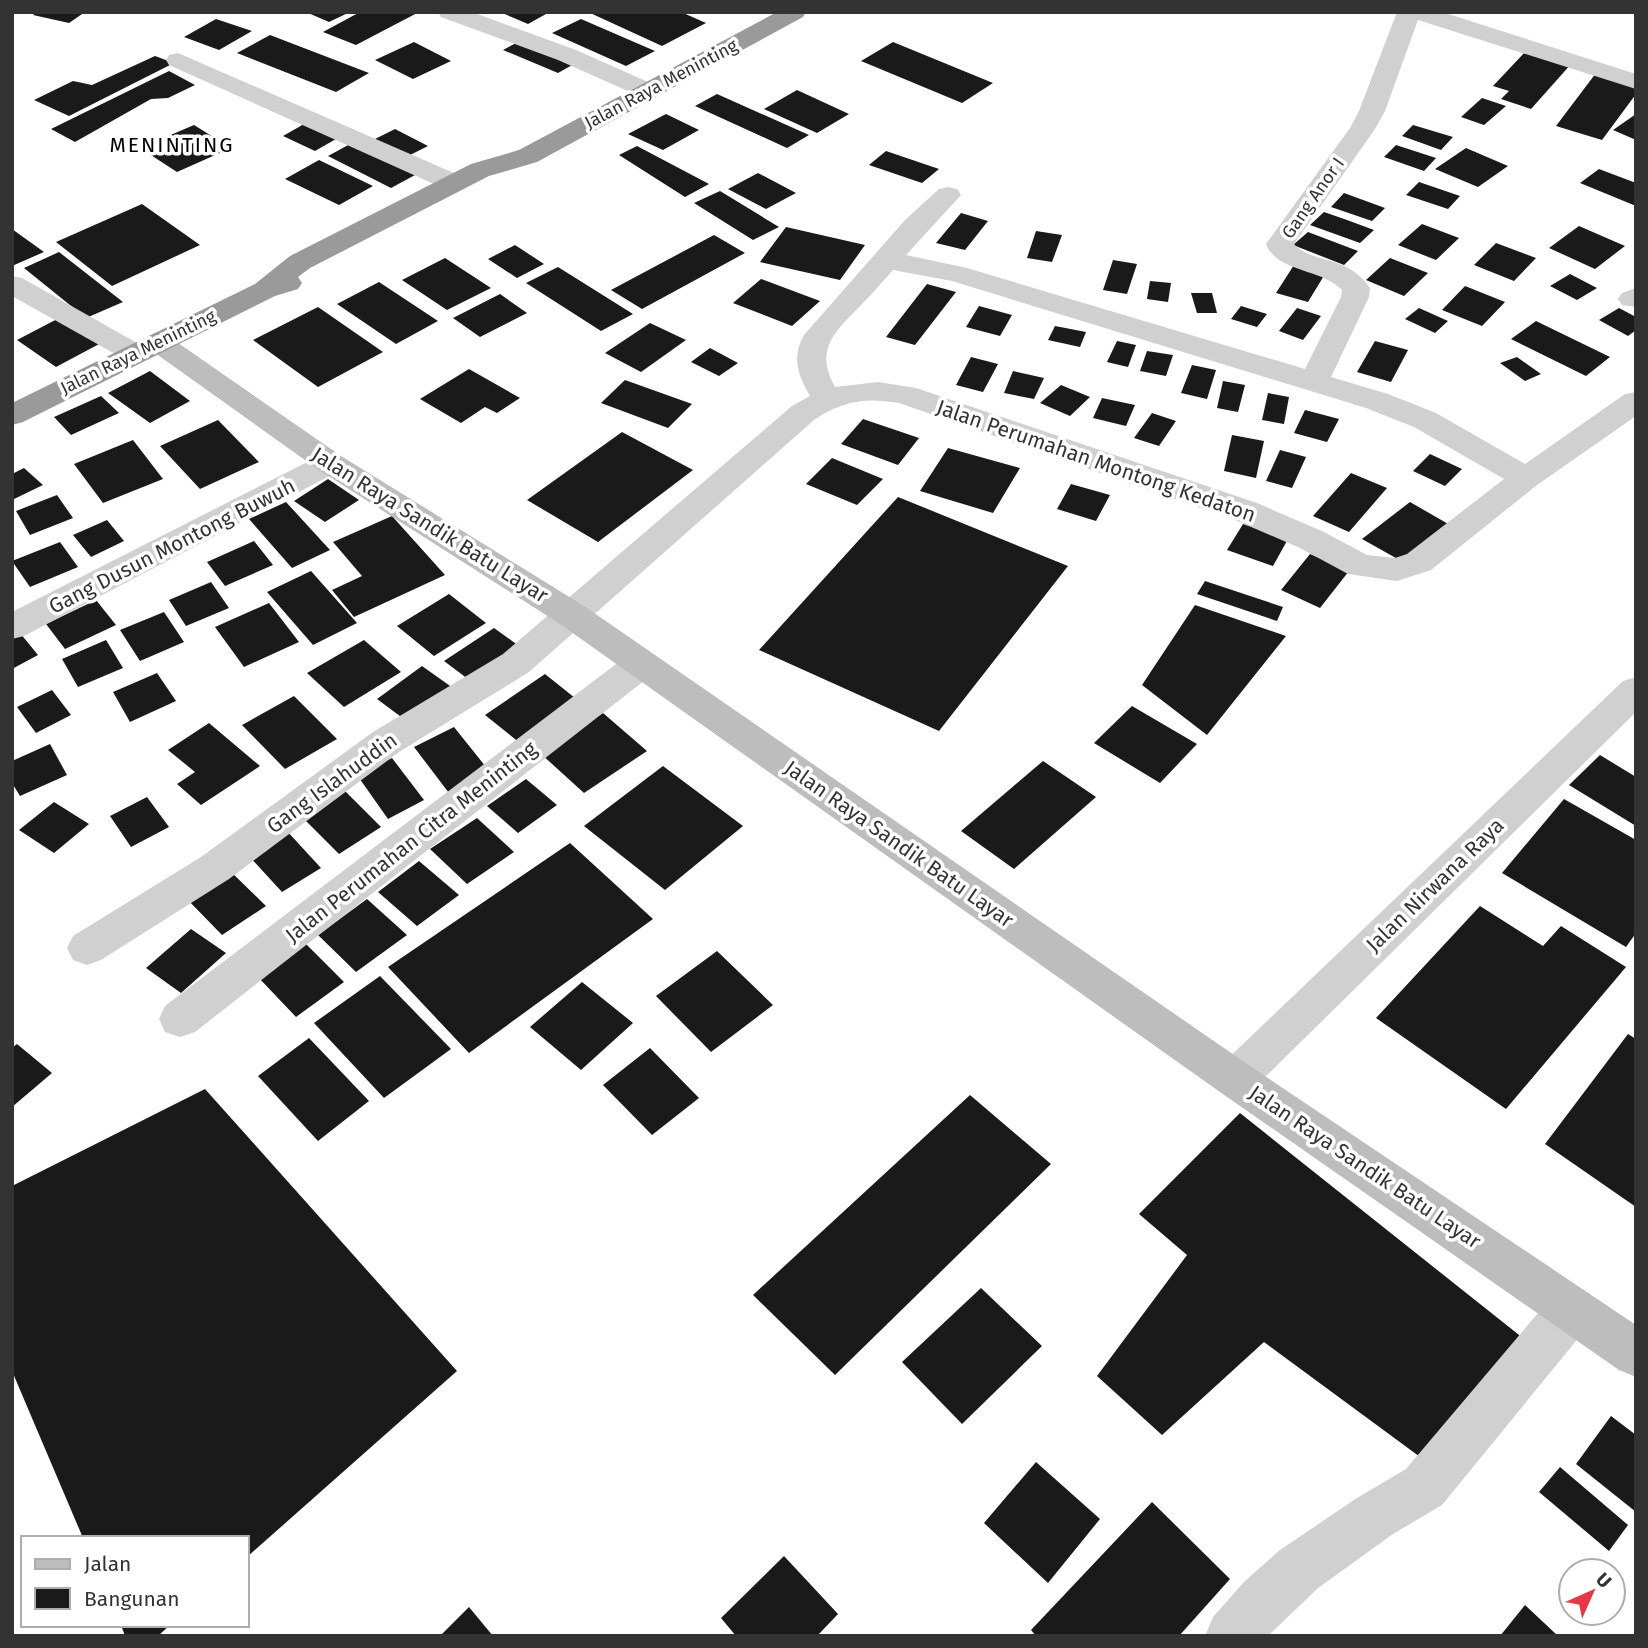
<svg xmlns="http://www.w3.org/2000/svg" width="1648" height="1648" font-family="'Fira Sans',sans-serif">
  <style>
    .building { fill: #1a1a1a }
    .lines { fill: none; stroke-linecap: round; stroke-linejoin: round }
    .street { fill: #d0d0d0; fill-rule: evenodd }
    .secondary { fill: #bdbdbd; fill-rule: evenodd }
    .highway { fill: #9a9a9a; fill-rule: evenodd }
    .labels { text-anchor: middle; stroke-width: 7; stroke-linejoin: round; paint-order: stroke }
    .far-street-label { font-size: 18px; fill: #333; stroke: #fff }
    .far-quarter-label { font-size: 21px; letter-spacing: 2px; fill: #000; stroke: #fff }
    .street-label { font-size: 21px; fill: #333; stroke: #fff }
  </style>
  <rect width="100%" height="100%" fill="#fff"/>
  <path class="building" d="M37,12H85L69,23L33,15Z
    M306,12H350L329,22Z
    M360,12H419L356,45L323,32Z
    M500,12H541L546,14L528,24Z
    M588,12H681L706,23L662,46Z
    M216,19L252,31L219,50L184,37Z
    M581,19L655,51L626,66L552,33Z
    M270,35L369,73L336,92L237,53Z
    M520,41L574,64L558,73L503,50Z
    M414,42L451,61L413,79L375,60Z
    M893,42L993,83L962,103L861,61Z
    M1527,50L1572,63L1531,109L1501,99L1509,91L1493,86Z
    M155,56L174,63L69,116L34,100L73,81L92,85Z
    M169,71L195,85L168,98L151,99L75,142L51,129Z
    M1596,73L1636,84V94L1602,140L1556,126Z
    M797,90L849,114L817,133L764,109Z
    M717,94L809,135L787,148L695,106Z
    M1482,98L1506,106L1484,125L1461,117Z
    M666,114L699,130L663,150L628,134Z
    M1636,114V140L1613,130Z
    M304,124L336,139L315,151L283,136Z
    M194,125L231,148L177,172L140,148Z
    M1413,125L1453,137L1441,150L1402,136Z
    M395,129L428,146L404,158L371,141Z
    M352,143L415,175L391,188L328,156Z
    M1396,145L1436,158L1424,171L1384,157Z
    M637,146L709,184L685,197L619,155Z
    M1466,148L1508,166L1478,187L1435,169Z
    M886,151L939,169L922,183L869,165Z
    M319,160L373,186L339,205L285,179Z
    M1599,169L1636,183V206L1580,183Z
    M758,173L796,193L766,209L728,189Z
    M1419,182L1460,196L1448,209L1406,195Z
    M720,191L779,227L753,240L694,203Z
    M1344,193L1385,208L1372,221L1331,207Z
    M142,204L200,245L112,286L56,242Z
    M1324,212L1347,220L1374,230L1360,243L1310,225Z
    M961,213L988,221L965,250L936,243Z
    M1422,224L1459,238L1436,260L1398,245Z
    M1579,226L1625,246L1595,269L1549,248Z
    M786,227L865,245L840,280L760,262Z
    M12,229L44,252L12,266Z
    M1036,231L1062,235L1052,262L1027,258Z
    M1308,232L1358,251L1344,265L1293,245Z
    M714,235L745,253L642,309L611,290Z
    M1496,243L1536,258L1514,281L1474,265Z
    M515,245L544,264L517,278L488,259Z
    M59,252L123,302L86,318L24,268Z
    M445,258L491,288L447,310L402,280Z
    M1390,258L1428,273L1404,296L1366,280Z
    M1113,260L1137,264L1127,294L1103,290Z
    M1294,265L1325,274L1308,302L1276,293Z
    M558,267L633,314L601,331L526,283Z
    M1570,274L1597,288L1577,300L1550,286Z
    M761,279L820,301L792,326L733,303Z
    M1150,281L1171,283L1168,302L1147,299Z
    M379,282L438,321L396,344L337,304Z
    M927,284L956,292L915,345L886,337Z
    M1465,286L1505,302L1482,326L1442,310Z
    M1191,293H1212L1217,313H1197Z
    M500,294L527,313L480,337L453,318Z
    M979,306L1012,315L1000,336L966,327Z
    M1241,306L1267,314L1257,327L1231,319Z
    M318,307L383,352L318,387L253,340Z
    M1297,308L1321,316L1303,340L1279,331Z
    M1419,308L1448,321L1435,333L1405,319Z
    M1619,308L1636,317V330L1628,336L1599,320Z
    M61,317L101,343L56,367L17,340Z
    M1536,321L1610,357L1586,376L1511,339Z
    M650,323L686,340L641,372L605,353Z
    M1055,326L1086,332L1080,347L1048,340Z
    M1117,341L1136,345L1128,367L1107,362Z
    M1375,341L1408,350L1391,382L1357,372Z
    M710,348L738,363L719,376L691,362Z
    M1147,351L1173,355L1166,376L1140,371Z
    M971,357L998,364L983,392L956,385Z
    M1517,357L1541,374L1525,381L1500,363Z
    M1192,365L1216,370L1207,399L1181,393Z
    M469,369L520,398L497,413L485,407L461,423L420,399Z
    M150,371L190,401L150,423L108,393Z
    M1013,371L1044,378L1034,399L1004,393Z
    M625,380L692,404L668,428L601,403Z
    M1223,381L1245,385L1238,412L1217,408Z
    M1061,385L1090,397L1070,416L1040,403Z
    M1268,393L1289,397L1284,424L1262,420Z
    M101,396L119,413L71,435L54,417Z
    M1102,398L1135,405L1126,426L1093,418Z
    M1305,410L1339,419L1327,442L1294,433Z
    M1152,413L1176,421L1159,446L1134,438Z
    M863,419L919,438L898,465L841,444Z
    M218,420L259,462L200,489L160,446Z
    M622,432L693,470L598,542L527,500Z
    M1232,435L1264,441L1256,478L1224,471Z
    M133,440L163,479L103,503L74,464Z
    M948,448L1020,468L993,513L920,491Z
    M1280,450L1306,457L1292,488L1266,481Z
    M1430,454L1462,469L1445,486L1413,471Z
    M832,458L883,479L857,505L806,484Z
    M24,468L43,485L12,500V474Z
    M1351,473L1387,488L1349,532L1313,516Z
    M328,479L359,500L325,522L294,501Z
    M1071,484L1110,495L1096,521L1057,509Z
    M57,495L73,518L30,535L16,511Z
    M898,497L1068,566L939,731L759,650Z
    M286,502L330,550L292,568L249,519Z
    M1410,502L1450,525L1403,562L1362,539Z
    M392,516L445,575L354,617L332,590L362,576L333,542Z
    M107,520L124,541L91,557L73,535Z
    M1243,524L1288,539L1273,566L1227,550Z
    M254,541L273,565L225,586L207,562Z
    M60,542L78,567L30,587L12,561Z
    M1310,554L1349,571L1320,608L1281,590Z
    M311,571L357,623L313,645L267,592Z
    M1205,581L1283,607L1277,621L1197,594Z
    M211,582L229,608L186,626L169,600Z
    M449,594L486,623L434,656L397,626Z
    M96,600L116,625L65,649L46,624Z
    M269,603L299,642L244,667L215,627Z
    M1195,605L1286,636L1207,735L1142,685Z
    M164,612L184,642L140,661L120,630Z
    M494,628L526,651L476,685L444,661Z
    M20,633L38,655L12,669V637Z
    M106,640L123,668L78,687L62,659Z
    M364,640L401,672L344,707L307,673Z
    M422,666L453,688L408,722L377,699Z
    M157,673L176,701L130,722L113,692Z
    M545,674L580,702L520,743L485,715Z
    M52,690L71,715L36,733L17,707Z
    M294,696L337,739L285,769L242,725Z
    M1132,706L1197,744L1160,783L1094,743Z
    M603,713L647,751L584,793L540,753Z
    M209,723L260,766L201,805L177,784L195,772L168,750Z
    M454,727L494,777L452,797L414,747Z
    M50,744L67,775L20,796L12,783V761Z
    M1600,755L1636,777V826L1569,785Z
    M392,758L424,800L388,819L357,775Z
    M1043,761L1096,797L1014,869L961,831Z
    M663,766L743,826L665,890L584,826Z
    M526,779L557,805L518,833L487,806Z
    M343,789L381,827L339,854L301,816Z
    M147,797L169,827L131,847L110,816Z
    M1564,799L1636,840V933L1626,947L1502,873Z
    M54,802L89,824L54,853L19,830Z
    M477,818L514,852L467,884L430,849Z
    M286,830L321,868L282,892L247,854Z
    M570,843L653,919L469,1053L388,967Z
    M419,861L459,895L417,926L378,892Z
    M227,868L266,906L222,935L184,896Z
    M367,899L407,935L356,972L318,935Z
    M1480,906L1543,946L1561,926L1626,967L1506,1109L1376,1018Z
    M191,929L226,953L181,993L146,968Z
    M306,944L344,982L296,1017L258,977Z
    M717,951L773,1005L711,1052L656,996Z
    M380,976L451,1049L384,1098L314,1023Z
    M582,982L633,1023L581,1070L530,1027Z
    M1628,1034L1636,1039V1207L1545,1144Z
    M309,1038L369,1101L318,1141L258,1076Z
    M17,1044L52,1073L12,1107V1048Z
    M650,1048L699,1098L652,1135L603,1085Z
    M205,1089L457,1371L247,1557V1538H83L12,1371V1186Z
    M970,1095L1051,1164L835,1375L753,1295Z
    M1240,1113L1529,1343L1431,1465L1264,1342L1162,1435L1097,1376L1187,1255L1139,1214Z
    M981,1288L1042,1346L962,1424L902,1362Z
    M1611,1416L1636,1435V1512L1576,1464Z
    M1036,1462L1100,1519L1048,1583L984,1523Z
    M1560,1467L1628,1525L1609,1551L1539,1492Z
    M1152,1502L1230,1579L1179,1636H1036L1031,1630Z
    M784,1556L838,1614L817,1636H736L721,1618Z
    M1525,1605L1558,1636H1500Z
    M469,1607L493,1636H440Z
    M121,1625H170L158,1636H125Z"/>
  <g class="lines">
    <path class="street" d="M438,12H472L576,50L657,86L660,91L657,96L648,98L639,96L558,60L441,17Z
      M1397,12H1442L1636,74V89L1418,20L1385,111L1375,129L1294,244C1314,265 1347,254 1370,288L1369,297L1331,377L1388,394L1436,413L1525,464L1625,394L1636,392V416L1537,485L1431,570L1397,581L1348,574L1300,548L1233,519L899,403C867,397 841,401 814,420L529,672L399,752L229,879L101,960L87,965L73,960L67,948L73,936L201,857L373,732L503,654L792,406L810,396C797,374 792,357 804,335L905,220L939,189L948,187L957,189L961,195L906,255L967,268L1305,369L1341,297L1342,290C1321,268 1278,273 1266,244L1350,128L1359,111ZM893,270L952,281L1366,408L1414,427L1504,479L1407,554L1395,558L1367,555L1324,532L1257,503L916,388L878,382L835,387C814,349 835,332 860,306C871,295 882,282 893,270Z
      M178,53L463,177L467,183L463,189L454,191L445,189L169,65L166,60L169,55Z
      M12,276L22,278L144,347L149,353L144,359L134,362L124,359L12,296Z
      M1636,288V307L1622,305L1618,299L1622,293Z
      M330,453L341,456L346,463L341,470L24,636L12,639V612L319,456Z
      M641,651L654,655L659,664L654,673L195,1032L180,1037L165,1032L159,1019L165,1006L628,655Z
      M1636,677V712L1250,1092L1235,1098L1220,1092L1213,1079L1220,1066L1623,681Z
      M1572,1286L1589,1293L1596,1309L1589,1325L1442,1505L1393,1534L1318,1588L1268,1636H1205L1213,1617L1244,1582L1280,1550L1357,1498L1406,1469L1555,1293Z"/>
    <path class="secondary" d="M158,333L168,336L341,456L584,606L1250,1066L1636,1325V1377L1619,1370L1220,1092L560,624L319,470L148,348L143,342L148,336Z"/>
    <path class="highway" d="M777,12H806L803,17L537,162L489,176L310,268L298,277L302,283L298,289L275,296L23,422L12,425V403L255,284L290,256L471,164L519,150Z"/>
  </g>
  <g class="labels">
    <g class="far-street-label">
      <text transform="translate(661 84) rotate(-28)" y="6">Jalan Raya Meninting</text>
      <text transform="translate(1313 198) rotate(-55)" y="6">Gang Anor I</text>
      <text transform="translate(138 352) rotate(-26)" y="6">Jalan Raya Meninting</text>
    </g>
    <g class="far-quarter-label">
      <text x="172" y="152">MENINTING</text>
    </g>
    <g class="street-label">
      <text transform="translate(1096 461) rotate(19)" y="7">Jalan Perumahan Montong Kedaton</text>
      <text transform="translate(430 525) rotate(32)" y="7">Jalan Raya Sandik Batu Layar</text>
      <text transform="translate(172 546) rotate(-27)" y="7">Gang Dusun Montong Buwuh</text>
      <text transform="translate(332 783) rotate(-36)" y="7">Gang Islahuddin</text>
      <text transform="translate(411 842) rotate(-38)" y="7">Jalan Perumahan Citra Meninting</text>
      <text transform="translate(899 844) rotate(35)" y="7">Jalan Raya Sandik Batu Layar</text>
      <text transform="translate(1435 885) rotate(-44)" y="7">Jalan Nirwana Raya</text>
      <text transform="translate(1365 1167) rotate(34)" y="7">Jalan Raya Sandik Batu Layar</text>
    </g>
  </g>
  <rect width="1648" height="1648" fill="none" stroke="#333333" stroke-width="28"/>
  <rect x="21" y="1536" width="228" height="91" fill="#ffffff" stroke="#adadad" stroke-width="2"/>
  <rect x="35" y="1559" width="35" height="10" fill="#bdbdbd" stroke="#adadad" stroke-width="2"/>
  <text x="84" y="1571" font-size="21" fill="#333333">Jalan</text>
  <rect x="35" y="1588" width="35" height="21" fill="#1a1a1a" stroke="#adadad" stroke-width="2"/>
  <text x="84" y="1606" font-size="21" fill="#333333">Bangunan</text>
  <g transform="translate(1592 1592) rotate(45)"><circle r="33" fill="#ffffff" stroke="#adadad" stroke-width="2"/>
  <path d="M0-5L12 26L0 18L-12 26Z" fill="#e63946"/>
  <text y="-10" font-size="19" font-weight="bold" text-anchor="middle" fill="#333333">U</text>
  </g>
</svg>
